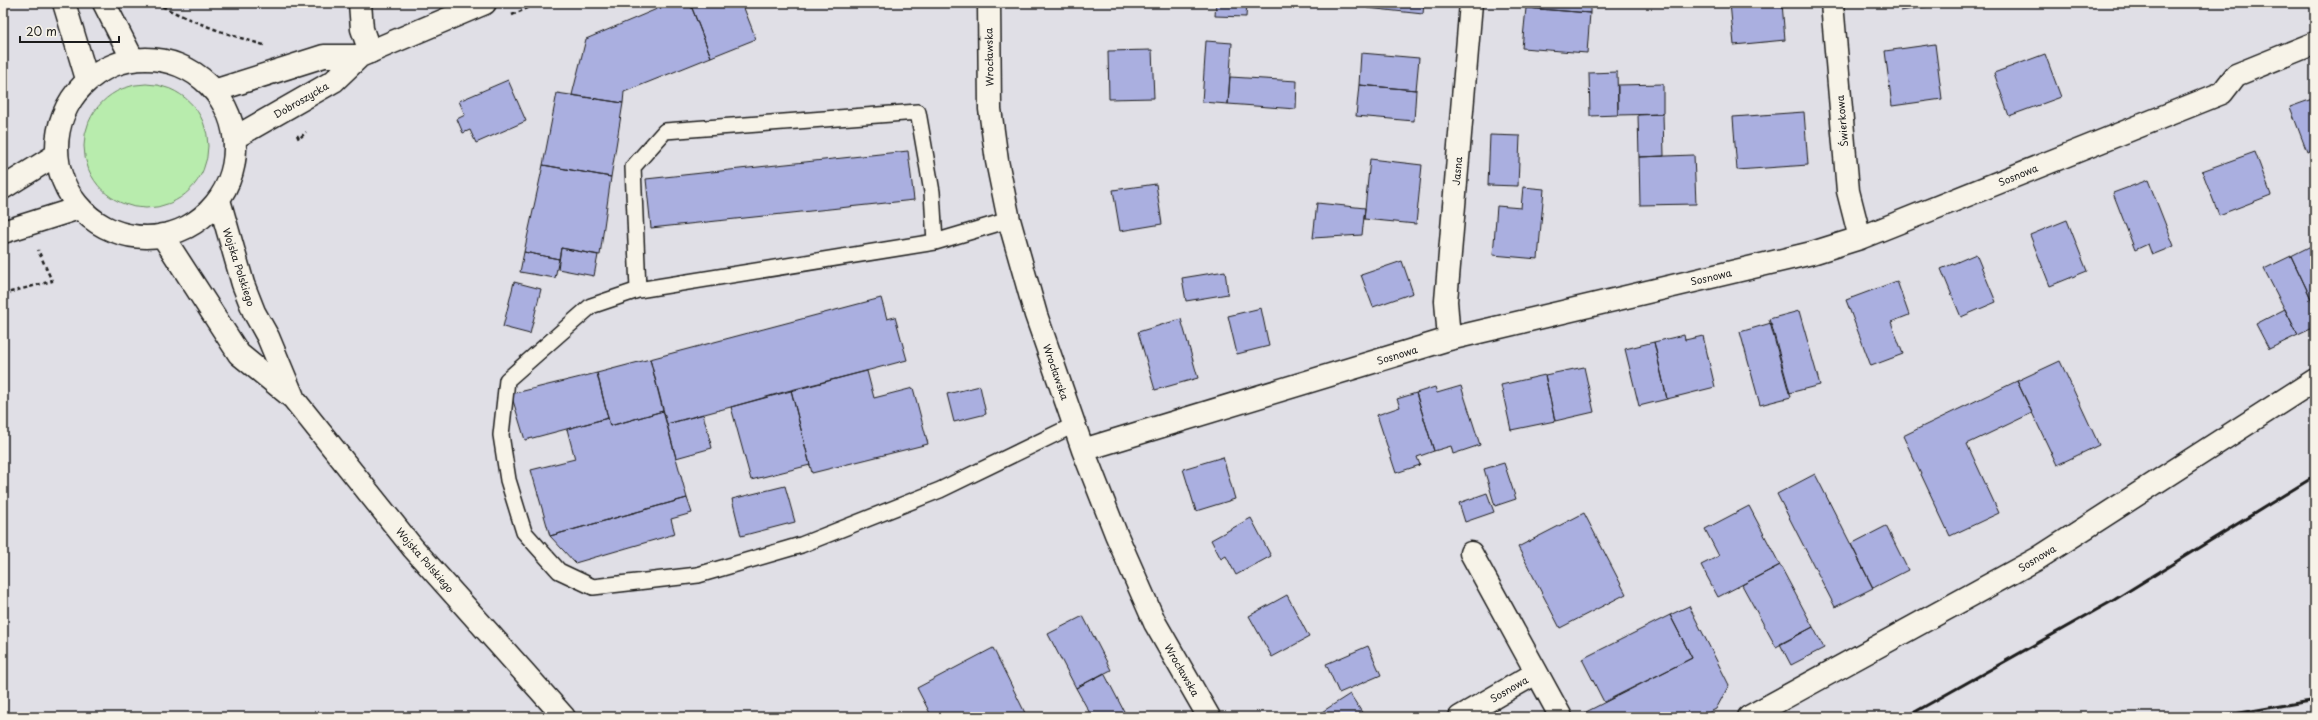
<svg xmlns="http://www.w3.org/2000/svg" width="2318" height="720" font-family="'Playpen Sans',sans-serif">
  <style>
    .green { fill: #b8ecad; stroke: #6a8464 }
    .building { fill: #aaafe0; stroke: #1c1c1c }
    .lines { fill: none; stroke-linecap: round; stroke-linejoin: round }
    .service-casing { stroke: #1c1c1c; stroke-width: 18 }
    .minor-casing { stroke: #1c1c1c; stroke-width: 25 }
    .tertiary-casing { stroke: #1c1c1c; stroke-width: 25 }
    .secondary-casing { stroke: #1c1c1c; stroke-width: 25 }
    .path { stroke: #1c1c1c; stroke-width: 2.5; stroke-dasharray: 4 3; stroke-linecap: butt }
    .service { stroke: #f7f3e8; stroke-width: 15 }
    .minor { stroke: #f7f3e8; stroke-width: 22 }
    .tertiary { stroke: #f7f3e8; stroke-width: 22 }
    .secondary { stroke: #f7f3e8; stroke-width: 22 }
    .rail { stroke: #1c1c1c; stroke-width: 3 }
    .labels { text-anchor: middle; stroke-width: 4; stroke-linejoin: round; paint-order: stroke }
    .street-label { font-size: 10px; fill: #1c1c1c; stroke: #f7f3e8 }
  </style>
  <rect width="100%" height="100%" fill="#e0dfe6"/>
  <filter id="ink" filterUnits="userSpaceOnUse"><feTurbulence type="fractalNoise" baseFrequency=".025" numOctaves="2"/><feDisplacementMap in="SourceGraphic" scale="8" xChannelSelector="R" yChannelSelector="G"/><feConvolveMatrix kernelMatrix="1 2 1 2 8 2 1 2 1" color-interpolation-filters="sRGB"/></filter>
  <g filter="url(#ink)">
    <path class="green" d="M84 146a62 62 0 1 1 124 0a62 62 0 1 1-124 0Z"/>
    <path class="building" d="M671,3H690L711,57L624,92L623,103L572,95L586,39Z
      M690,3H742L756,39L711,57Z
      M1216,3H1247L1246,17L1215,16Z
      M1367,3H1424L1423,14L1367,8Z
      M1526,3H1590V13L1526,8Z
      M1730,3H1782L1785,40L1734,45Z
      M1900,3H1936V5L1901,11Z
      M1526,8L1590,13L1587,53L1522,48Z
      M1206,41L1232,43L1228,104L1202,102Z
      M1935,44L1942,99L1892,106L1885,51Z
      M1152,50L1154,98L1109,99L1108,51Z
      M1361,53L1419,58L1416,90L1359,85Z
      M2045,54L2061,97L2009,116L1994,73Z
      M1617,72L1618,115L1590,116L1589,73Z
      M1230,77L1297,81L1296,109L1228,104Z
      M508,80L526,121L476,143L470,130L463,133L457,119L465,115L459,101Z
      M1663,84V114L1618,115V85Z
      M1359,85L1416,90L1414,121L1356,116Z
      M557,93L623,103L611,177L543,165Z
      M2315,98V149L2307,152L2290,107Z
      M1804,112L1808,165L1737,170L1733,117Z
      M1663,114L1664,156L1639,157L1638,115Z
      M1490,135L1520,136L1518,186L1488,185Z
      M908,151L914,200L651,228L646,179Z
      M2255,152L2271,195L2219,215L2202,171Z
      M1694,155L1696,204L1640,205L1639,157Z
      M1370,159L1422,165L1416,224L1364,219Z
      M543,165L611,177L600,255L561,248L559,259L524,252Z
      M2148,180L2174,246L2152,255L2148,244L2135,250L2113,193Z
      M1156,184L1162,224L1120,231L1113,190Z
      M1523,187L1544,189L1538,259L1493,255L1497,206L1521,208Z
      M1317,203L1365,208L1362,235L1313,238Z
      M2067,220L2087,271L2050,286L2030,235Z
      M2315,244V307L2291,256Z
      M561,248L598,255L594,276L558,269Z
      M524,252L559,259L555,278L520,272Z
      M1976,254L1996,302L1961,317L1941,269Z
      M2291,256L2315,307V327L2298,335L2264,269Z
      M1402,261L1413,293L1373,307L1361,275Z
      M1225,271L1228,294L1186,301L1182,278Z
      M1897,281L1909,315L1891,322L1903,354L1871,366L1846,300Z
      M514,282L541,289L530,334L503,327Z
      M881,298L887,319L895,317L907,360L667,424L650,359Z
      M1261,308L1269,346L1237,354L1228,316Z
      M2285,309L2298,335L2269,349L2256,324Z
      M1799,311L1820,385L1789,393L1769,319Z
      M1181,319L1198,378L1155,390L1138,332Z
      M1771,323L1791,397L1760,405L1740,332Z
      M1684,335L1685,340L1703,336L1715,387L1667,399L1654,342Z
      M1654,342L1667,399L1639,406L1625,349Z
      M650,359L663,411L610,426L597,373Z
      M2060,361L2099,445L2057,465L2017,381Z
      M1584,367L1594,412L1555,421L1545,375Z
      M867,371L874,398L913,388L928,444L812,473L791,390Z
      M597,373L608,418L525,440L511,394Z
      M1545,375L1555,421L1511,430L1501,385Z
      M2017,381L2032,413L1967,444L1999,513L1950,536L1903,436Z
      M980,386L986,414L954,422L947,394Z
      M1461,386L1480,445L1453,454L1451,446L1434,451L1416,393L1435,387L1437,393Z
      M791,390L810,465L751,480L731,407Z
      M1416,393L1434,451L1417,457L1420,465L1396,473L1377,415L1400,407L1397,399Z
      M663,411L687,498L550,536L531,470L575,459L567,429L608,418L610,426Z
      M703,414L712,448L676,458L667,424Z
      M1223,457L1235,499L1196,511L1183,469Z
      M1504,463L1516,499L1495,506L1484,469Z
      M1815,474L1873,588L1835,607L1777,494Z
      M785,486L795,522L741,536L732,499Z
      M1487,493L1494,512L1465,522L1459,503Z
      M687,498L692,513L671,519L675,534L575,563L550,536Z
      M1749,506L1780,565L1718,597L1701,565L1719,556L1705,529Z
      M1584,513L1626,594L1560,628L1518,547Z
      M1251,518L1271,556L1236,575L1226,556L1221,559L1211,540Z
      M1886,526L1908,570L1873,588L1851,544Z
      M1780,565L1813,627L1776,647L1742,585Z
      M1287,595L1309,637L1272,657L1249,616Z
      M1689,606L1729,685L1716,709L1700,717H1588L1586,712L1692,658L1670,615Z
      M1670,615L1692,658L1604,702L1582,659Z
      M1083,616L1111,670L1076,688L1048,634Z
      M1813,627L1824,648L1791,665L1780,644Z
      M1368,646L1381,675L1339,693L1326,664Z
      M993,648L1027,717H932L917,688Z
      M1104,673L1127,717H1092L1076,688Z
      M1350,694L1365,717H1314Z"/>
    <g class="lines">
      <g class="service-casing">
        <path id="service" d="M935,242L932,192L918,112L665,131L633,167L638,290L935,242L1009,220
          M638,290L591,306L507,380L501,435L508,480L524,532L559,571L593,587L698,575L801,545L940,490L1074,425"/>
      </g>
      <g class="minor-casing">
        <path id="minor" d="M360,3L362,29L370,52
          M989,3L990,109L997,161L1009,220L1036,315L1083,450L1116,534L1155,623L1209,717
          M1832,3L1848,191L1860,238
          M1449,339L1446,301L1471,3
          M1083,450L1449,339L1812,253L1860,238L2222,93L2236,75L2315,43
          M1471,553L1561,717
          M1460,717L1536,673
          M1749,717L2037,559L2315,380"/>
      </g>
      <g class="tertiary-casing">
        <path id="tertiary" d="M217,90L324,56H360
          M236,137L334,81L360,56L485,3"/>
      </g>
      <g class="secondary-casing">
        <path id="secondary" d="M64,3L87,79
          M104,3L133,60
          M57 148a89 89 0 1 1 178 0a89 89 0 1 1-178 0Z
          M3,188L56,155
          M219,200L243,284L254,312L268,337L293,397
          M3,232L79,208
          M162,235L239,354L293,398L413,548L564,717"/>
      </g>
      <path class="path" d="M156,3C191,22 226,34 264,45
        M512,15L539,3
        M297,135L299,139L306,132
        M3,294L52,281L38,250"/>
      <use href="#service" class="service"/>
      <use href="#minor" class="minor"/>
      <use href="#tertiary" class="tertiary"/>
      <use href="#secondary" class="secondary"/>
      <path class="rail" d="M1906,717L2114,600L2315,476
        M2217,717L2315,700"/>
    </g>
  </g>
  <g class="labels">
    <g class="street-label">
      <text transform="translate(989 57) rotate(-91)" y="4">Wrocławska</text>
      <text transform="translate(301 100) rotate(-30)" y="4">Dobroszycka</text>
      <text transform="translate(1842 121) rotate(-95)" y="4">Świerkowa</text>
      <text transform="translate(1457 171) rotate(-85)" y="4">Jasna</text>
      <text transform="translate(2018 175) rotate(-22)" y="4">Sosnowa</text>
      <text transform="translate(239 267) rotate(72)" y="4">Wojska Polskiego</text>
      <text transform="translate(1711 277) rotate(-13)" y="4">Sosnowa</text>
      <text transform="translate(1397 355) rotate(-17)" y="4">Sosnowa</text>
      <text transform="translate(1056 372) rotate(71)" y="4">Wrocławska</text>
      <text transform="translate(2037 558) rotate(-31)" y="4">Sosnowa</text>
      <text transform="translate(425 560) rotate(49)" y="4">Wojska Polskiego</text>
      <text transform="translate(1182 670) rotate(60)" y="4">Wrocławska</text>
      <text transform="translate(1509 689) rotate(-30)" y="4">Sosnowa</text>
    </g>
  </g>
  <rect width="2318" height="720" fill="none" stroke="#f7f3e8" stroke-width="16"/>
  <rect x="8" y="8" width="2302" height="704" fill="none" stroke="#1c1c1c" stroke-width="1.5" filter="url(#ink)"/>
  <path d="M20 36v6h99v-6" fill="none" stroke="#1c1c1c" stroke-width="2"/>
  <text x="26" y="36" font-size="12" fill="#1c1c1c" stroke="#f7f3e8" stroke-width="3" paint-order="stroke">20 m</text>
</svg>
